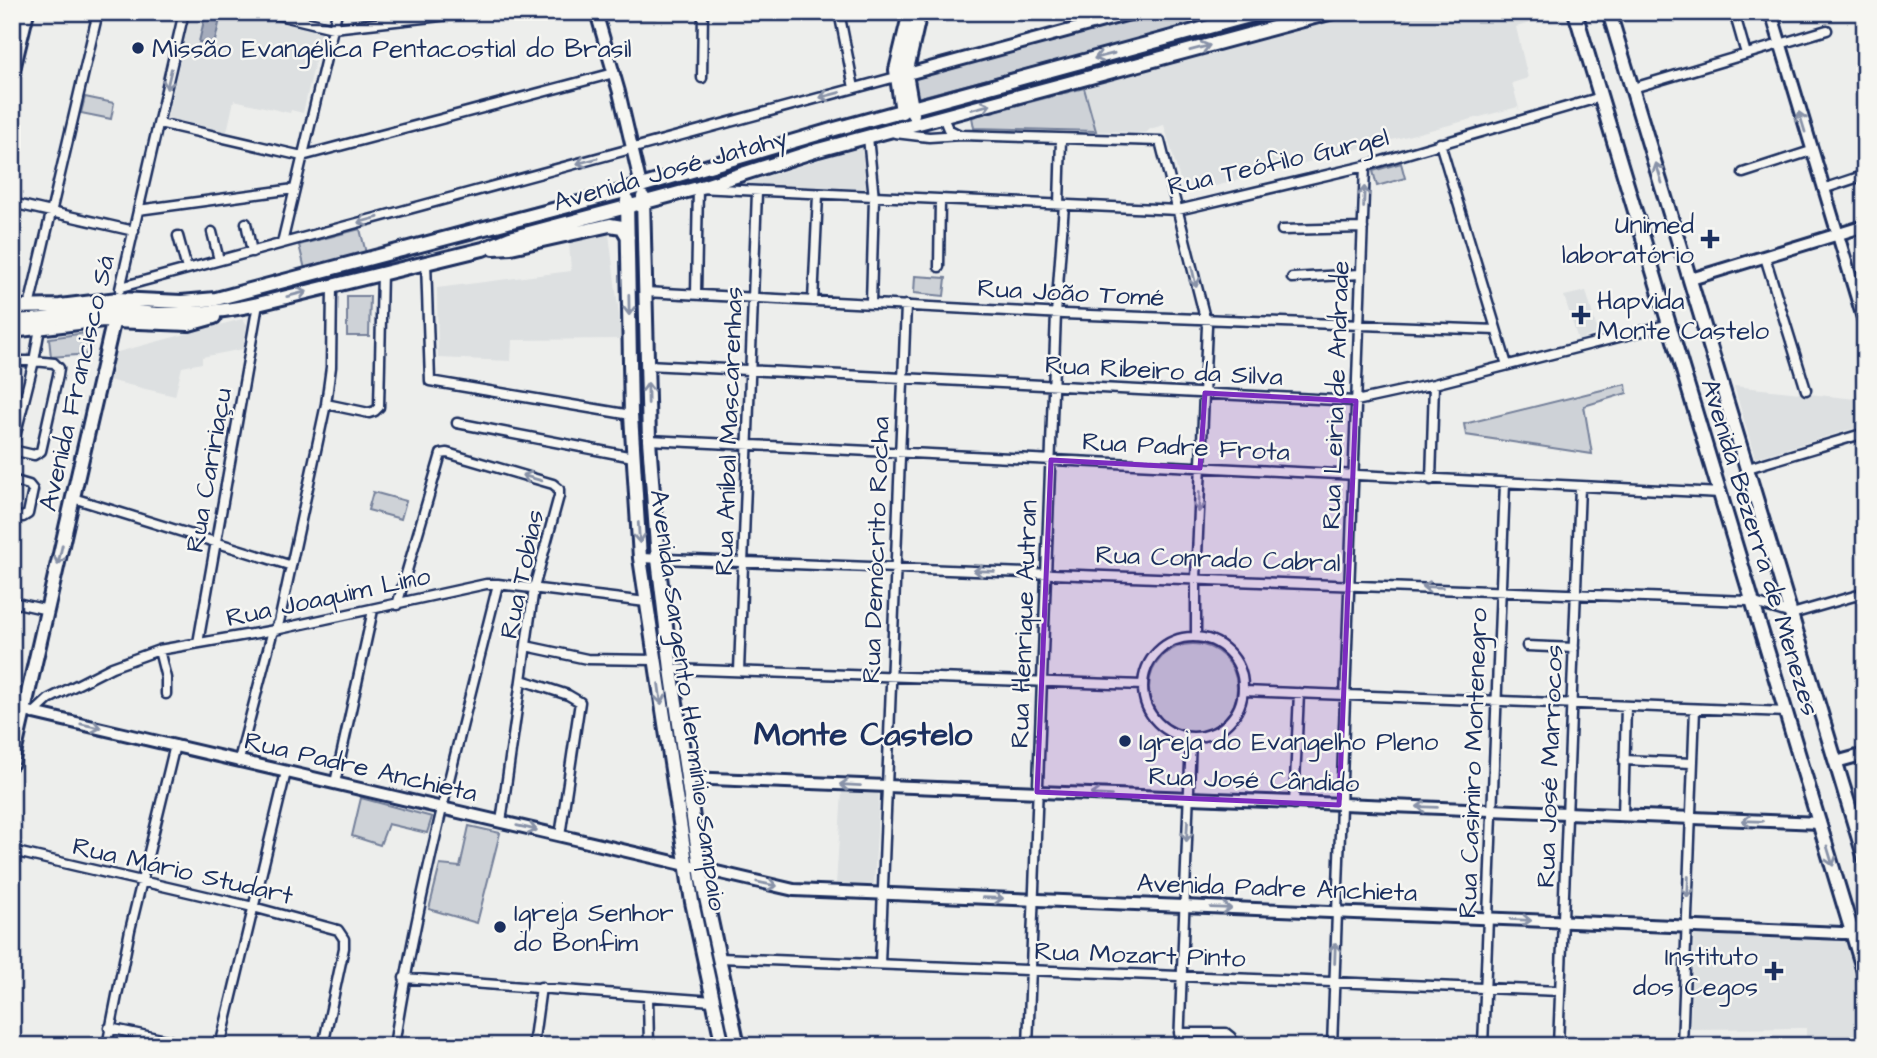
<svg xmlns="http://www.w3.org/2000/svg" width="1877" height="1058" font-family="'Architects Daughter',sans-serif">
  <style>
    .built { fill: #dde0e1 }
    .green { fill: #ced2d7; stroke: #74809a; stroke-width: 2 }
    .water { fill: #a5acbc; stroke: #6e7a96; stroke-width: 2 }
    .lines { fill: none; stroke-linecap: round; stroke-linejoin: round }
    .minor-casing { stroke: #1b2f5e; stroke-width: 13 }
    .tertiary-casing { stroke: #1b2f5e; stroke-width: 16 }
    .secondary-casing { stroke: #1b2f5e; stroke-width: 18 }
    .primary-casing { stroke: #1b2f5e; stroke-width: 18 }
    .minor { stroke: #f6f6f2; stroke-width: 8 }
    .tertiary { stroke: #f6f6f2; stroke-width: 10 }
    .secondary { stroke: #f6f6f2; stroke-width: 12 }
    .primary { stroke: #f6f6f2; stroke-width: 12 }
    .oneway { stroke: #8892a8 }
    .marked { fill: #7b2cbf; fill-opacity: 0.2; stroke: #7b2cbf; stroke-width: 5; stroke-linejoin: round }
    .poi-dot { fill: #1b2f5e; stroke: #f6f6f2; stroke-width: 2.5 }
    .labels { text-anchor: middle; stroke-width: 5; stroke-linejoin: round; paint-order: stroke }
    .poi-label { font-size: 26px; fill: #1b2f5e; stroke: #f6f6f2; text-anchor: start }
    .street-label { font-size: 26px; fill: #1b2f5e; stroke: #f6f6f2 }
    .district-label { font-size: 33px; font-weight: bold; fill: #1b2f5e; stroke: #f6f6f2 }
  </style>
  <rect width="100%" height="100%" fill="#edeeec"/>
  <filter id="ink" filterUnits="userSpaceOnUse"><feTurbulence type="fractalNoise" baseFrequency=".0143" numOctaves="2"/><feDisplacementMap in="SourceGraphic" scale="14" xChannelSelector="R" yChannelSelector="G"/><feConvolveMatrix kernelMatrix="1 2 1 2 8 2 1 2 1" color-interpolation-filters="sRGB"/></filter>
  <g filter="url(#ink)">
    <path class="built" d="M191,12H236L322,32L303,113L291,110L290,113L234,100L227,132L167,118Z
      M1359,12H1568L1516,27L1528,78L1512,83L1520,112L1518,107L1189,193L1183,190L1164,125L1150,129L1146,133L1096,131L1084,88Z
      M862,146L866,189L748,185L747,183Z
      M609,234L622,339L512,340L511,361L438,358L437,288L571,271L569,243Z
      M1586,291L1598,333L1578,340L1564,296Z
      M242,319L247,324L243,349L202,357V363L182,367L175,396L108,380L114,353Z
      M1734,386L1865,400V425L1755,458Z
      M842,792L876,793L879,795L874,886L836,884Z
      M1694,934L1847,941L1865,1000V1046H1806V1028L1690,1029Z"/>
    <path class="green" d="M1158,12H1242L916,98L913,81L915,78Z
      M1084,88L1096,131L974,128L972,117Z
      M85,97L114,103L111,119L81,113Z
      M1401,163L1405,178L1377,186L1373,171Z
      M360,229L366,253L305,269L299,245Z
      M915,276L946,278L944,296L914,293Z
      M347,296H370L369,336H347Z
      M93,332L90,354L51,357L49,338Z
      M1626,384L1627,393L1584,406L1592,454L1466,435L1464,424Z
      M373,492L406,501L401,519L368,510Z
      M1149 688a44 44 0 1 1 88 0a44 44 0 1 1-88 0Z
      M361,798L432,817L427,833L388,824L380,845L352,836Z
      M469,826L500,833L477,923L429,909L440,865L460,867Z"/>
    <path class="water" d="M206,12L221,15L214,45L199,42Z"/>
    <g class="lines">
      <g class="minor-casing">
        <path id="minor" d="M266,12L333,28L477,12
          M839,12L854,88
          M1734,12L1746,54
          M596,13L655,12
          M702,78L703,12
          M1633,88L1827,30
          M943,117L948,129L958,134
          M159,123L302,156L614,73
          M895,133L929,137L961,135L1160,141L1207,326L1196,579V636
          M868,137L874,198L871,303
          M1440,143L1507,365
          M1743,173L1811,151
          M1823,189L1865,175
          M12,203L134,231
          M1059,204L1061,139
          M138,210L294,189
          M246,223L252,252
          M1282,230L1363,228
          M212,232L219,260
          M178,236L187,269
          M282,243L337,12
          M1765,257L1806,390
          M426,262L430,381L631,415
          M939,267L940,200
          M1292,278L1360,274
          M121,287L896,77
          M120,289L184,12
          M645,292L1063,314L1496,330
          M696,294L698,188L1178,210L1365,166L1601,97
          M813,301L818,195
          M29,307L98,12
          M12,361H34L40,328
          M647,365L1356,401L1434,384L1670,324
          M326,404L369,413L375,411L379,407L382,272
          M457,423L633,457
          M649,440L1721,493
          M12,449L34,361L54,363L59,368L58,375L41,451L34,455L12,450
          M1748,468L1865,433
          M12,480L29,485L33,490L28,514L23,517L12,516
          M1431,480L1434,384
          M73,498L289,565
          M640,558L1748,601L1792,614L1865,593
          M12,602L48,610
          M397,605L441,454L447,453L553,484L559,489V496L534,588L501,822
          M1143 687a50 50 0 1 1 100 0a50 50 0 1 1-100 0Z
          M198,643L258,304
          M526,646L587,659L655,660
          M1527,646L1574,648
          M159,650L166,678V694
          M671,669L1143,685
          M739,671L757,192
          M522,680L568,695L580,702L560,836
          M1244,691L1787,712
          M33,714L49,699L112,667L159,650L275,630L486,584H498L646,602
          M239,760L272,634L279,622L326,404L331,367L332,286
          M1624,760L1692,763
          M335,783L373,610
          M1294,804L1299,693
          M1623,816L1626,706
          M12,851L253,907L338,930L344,939V948L323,1046
          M719,958L1560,991
          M880,964L906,305
          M404,978L713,1001
          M648,997L649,1046
          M109,1028L195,1046
          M1179,1033H1226L1231,1037V1046
          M107,1046L130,930L175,745
          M220,1046L286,772
          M394,1046C418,890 460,737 498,584
          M533,1046L541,987
          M1028,1046L1056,314L1064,205
          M1179,1046L1191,738
          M1332,1046L1365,166
          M1483,1046L1505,483
          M1558,1046L1580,487
          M1682,1046L1695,709"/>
      </g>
      <g class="tertiary-casing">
        <path id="tertiary" d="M596,12L619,92L641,186
          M1771,12L1865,325
          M900,76L1137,12
          M1691,279L1865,226
          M25,711L794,890L1842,933H1852L1865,924
          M1836,762L1865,754
          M687,778L1820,823"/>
      </g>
      <g class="secondary-casing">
        <path id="secondary" d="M12,74L27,12
          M12,331L103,320L114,321
          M12,763L116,310"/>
      </g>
      <g class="primary-casing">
        <path id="primary" d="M1575,12L1865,975
          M1609,12L1865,859
          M902,112L896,70L910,12
          M913,114L906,74L920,12
          M643,197L649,440L658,559L671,669L702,879L738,1046
          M627,200L631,415L640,558L692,902L723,1046
          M494,248L511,247L610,225L622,227L628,237
          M12,307L60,306L118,299L181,302L216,299L617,193L835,129L1264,12
          M12,320C46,322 80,313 114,311C128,310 142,313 157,314C191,314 224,312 258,304L483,249L510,238L698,188L818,150L1333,12
          M114,321L189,324L214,317"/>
      </g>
      <use href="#minor" class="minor"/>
      <use href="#tertiary" class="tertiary"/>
      <use href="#secondary" class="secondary"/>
      <use href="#primary" class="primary"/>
    </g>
    <defs><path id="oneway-shaft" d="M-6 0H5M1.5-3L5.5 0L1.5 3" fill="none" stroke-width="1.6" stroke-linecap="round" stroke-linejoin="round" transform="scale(1.75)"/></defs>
    <g class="oneway">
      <use href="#oneway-shaft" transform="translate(1200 48) rotate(-15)"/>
      <use href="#oneway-shaft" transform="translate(1104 56) rotate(165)"/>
      <use href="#oneway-shaft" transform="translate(169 79) rotate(103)"/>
      <use href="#oneway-shaft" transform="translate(830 95) rotate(165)"/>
      <use href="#oneway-shaft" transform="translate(981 107) rotate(-15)"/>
      <use href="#oneway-shaft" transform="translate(1802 122) rotate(-107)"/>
      <use href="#oneway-shaft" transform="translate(587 161) rotate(165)"/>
      <use href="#oneway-shaft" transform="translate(1659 173) rotate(-107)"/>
      <use href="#oneway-shaft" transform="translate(1364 197) rotate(-88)"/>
      <use href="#oneway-shaft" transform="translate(368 220) rotate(165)"/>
      <use href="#oneway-shaft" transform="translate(1194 277) rotate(77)"/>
      <use href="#oneway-shaft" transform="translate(297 294) rotate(-14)"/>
      <use href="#oneway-shaft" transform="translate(629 305) rotate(89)"/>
      <use href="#oneway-shaft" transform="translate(648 393) rotate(-91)"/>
      <use href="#oneway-shaft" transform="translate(532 478) rotate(-164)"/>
      <use href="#oneway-shaft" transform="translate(1199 502) rotate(92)"/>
      <use href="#oneway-shaft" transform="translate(639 533) rotate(86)"/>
      <use href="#oneway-shaft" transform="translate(60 555) rotate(103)"/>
      <use href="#oneway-shaft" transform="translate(984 571) rotate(-178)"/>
      <use href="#oneway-shaft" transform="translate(1432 587) rotate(-178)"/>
      <use href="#oneway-shaft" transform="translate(660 694) rotate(82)"/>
      <use href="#oneway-shaft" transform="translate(91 726) rotate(12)"/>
      <use href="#oneway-shaft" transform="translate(850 785) rotate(-177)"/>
      <use href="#oneway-shaft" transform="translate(1101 795) rotate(-177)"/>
      <use href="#oneway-shaft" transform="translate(1427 807) rotate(-178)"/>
      <use href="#oneway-shaft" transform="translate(1752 821) rotate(-178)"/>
      <use href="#oneway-shaft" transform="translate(527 828) rotate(13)"/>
      <use href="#oneway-shaft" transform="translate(1187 831) rotate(93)"/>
      <use href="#oneway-shaft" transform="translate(1830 856) rotate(73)"/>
      <use href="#oneway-shaft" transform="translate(767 884) rotate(12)"/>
      <use href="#oneway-shaft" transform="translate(1688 887) rotate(92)"/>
      <use href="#oneway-shaft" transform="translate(993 898) rotate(2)"/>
      <use href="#oneway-shaft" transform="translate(1221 908) rotate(2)"/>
      <use href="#oneway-shaft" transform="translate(1521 920) rotate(3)"/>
      <use href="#oneway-shaft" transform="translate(1335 953) rotate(-88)"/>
    </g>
  </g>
  <path class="marked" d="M1205,393L1356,401L1339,805L1037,792L1051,460L1200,468Z"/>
  <g class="poi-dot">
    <circle cx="138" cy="48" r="7"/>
    <path d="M1706.5 228.5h7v7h7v7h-7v7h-7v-7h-7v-7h7z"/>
    <path d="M1577.5 304.5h7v7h7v7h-7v7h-7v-7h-7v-7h7z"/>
    <circle cx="1125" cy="741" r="7"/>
    <circle cx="500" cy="927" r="7"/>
    <path d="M1770.5 960.5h7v7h7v7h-7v7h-7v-7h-7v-7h7z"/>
  </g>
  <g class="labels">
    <g class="poi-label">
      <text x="152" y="57">Missão Evangélica Pentacostial do Brasil</text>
      <text x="1694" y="233" text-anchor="end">Unimed<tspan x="1694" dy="30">laboratório</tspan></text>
      <text x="1597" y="309">Hapvida<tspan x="1597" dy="30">Monte Castelo</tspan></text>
      <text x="1139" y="750">Igreja do Evangelho Pleno</text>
      <text x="514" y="921">Igreja Senhor<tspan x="514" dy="30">do Bonfim</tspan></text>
      <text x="1758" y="965" text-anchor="end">Instituto<tspan x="1758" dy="30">dos Cegos</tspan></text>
    </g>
    <g class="street-label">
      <text transform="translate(1278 161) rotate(-13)" y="9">Rua Teófilo Gurgel</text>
      <text transform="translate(670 169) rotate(-16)" y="9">Avenida José Jatahy</text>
      <text transform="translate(1071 292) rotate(3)" y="9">Rua João Tomé</text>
      <text transform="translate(1164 370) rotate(3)" y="9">Rua Ribeiro da Silva</text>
      <text transform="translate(76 383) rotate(-77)" y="9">Avenida Francisco Sá</text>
      <text transform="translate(1335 395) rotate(-88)" y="9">Rua Leiria de Andrade</text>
      <text transform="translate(728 431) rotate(-88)" y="9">Rua Aníbal Mascarenhas</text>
      <text transform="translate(1186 446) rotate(3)" y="9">Rua Padre Frota</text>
      <text transform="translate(208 470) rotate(-80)" y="9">Rua Caririaçu</text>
      <text transform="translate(1761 547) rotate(73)" y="9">Avenida Bezerra de Menezes</text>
      <text transform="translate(875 550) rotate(-88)" y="9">Rua Demócrito Rocha</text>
      <text transform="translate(1218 558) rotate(2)" y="9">Rua Conrado Cabral</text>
      <text transform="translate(521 574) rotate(-78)" y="9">Rua Tobias</text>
      <text transform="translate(328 596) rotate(-12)" y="9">Rua Joaquim Lino</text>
      <text transform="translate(1023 624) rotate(-88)" y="9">Rua Henrique Autran</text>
      <text transform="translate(689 700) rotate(82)" y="9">Avenida Sargento Hermínio Sampaio</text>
      <text transform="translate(1472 763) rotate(-88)" y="9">Rua Casimiro Montenegro</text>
      <text transform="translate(361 766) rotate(13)" y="9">Rua Padre Anchieta</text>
      <text transform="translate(1549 766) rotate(-88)" y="9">Rua José Marrocos</text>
      <text transform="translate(1254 779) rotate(2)" y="9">Rua José Cândido</text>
      <text transform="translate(183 870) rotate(13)" y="9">Rua Mário Studart</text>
      <text transform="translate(1277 887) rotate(2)" y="9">Avenida Padre Anchieta</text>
      <text transform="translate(1140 954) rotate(2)" y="9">Rua Mozart Pinto</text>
    </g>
    <g class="district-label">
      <text x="863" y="745">Monte Castelo</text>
    </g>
  </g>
  <rect width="1877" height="1058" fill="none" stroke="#f6f6f2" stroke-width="42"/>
  <rect x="21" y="21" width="1835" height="1016" fill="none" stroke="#1b2f5e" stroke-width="2.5" filter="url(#ink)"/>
</svg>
